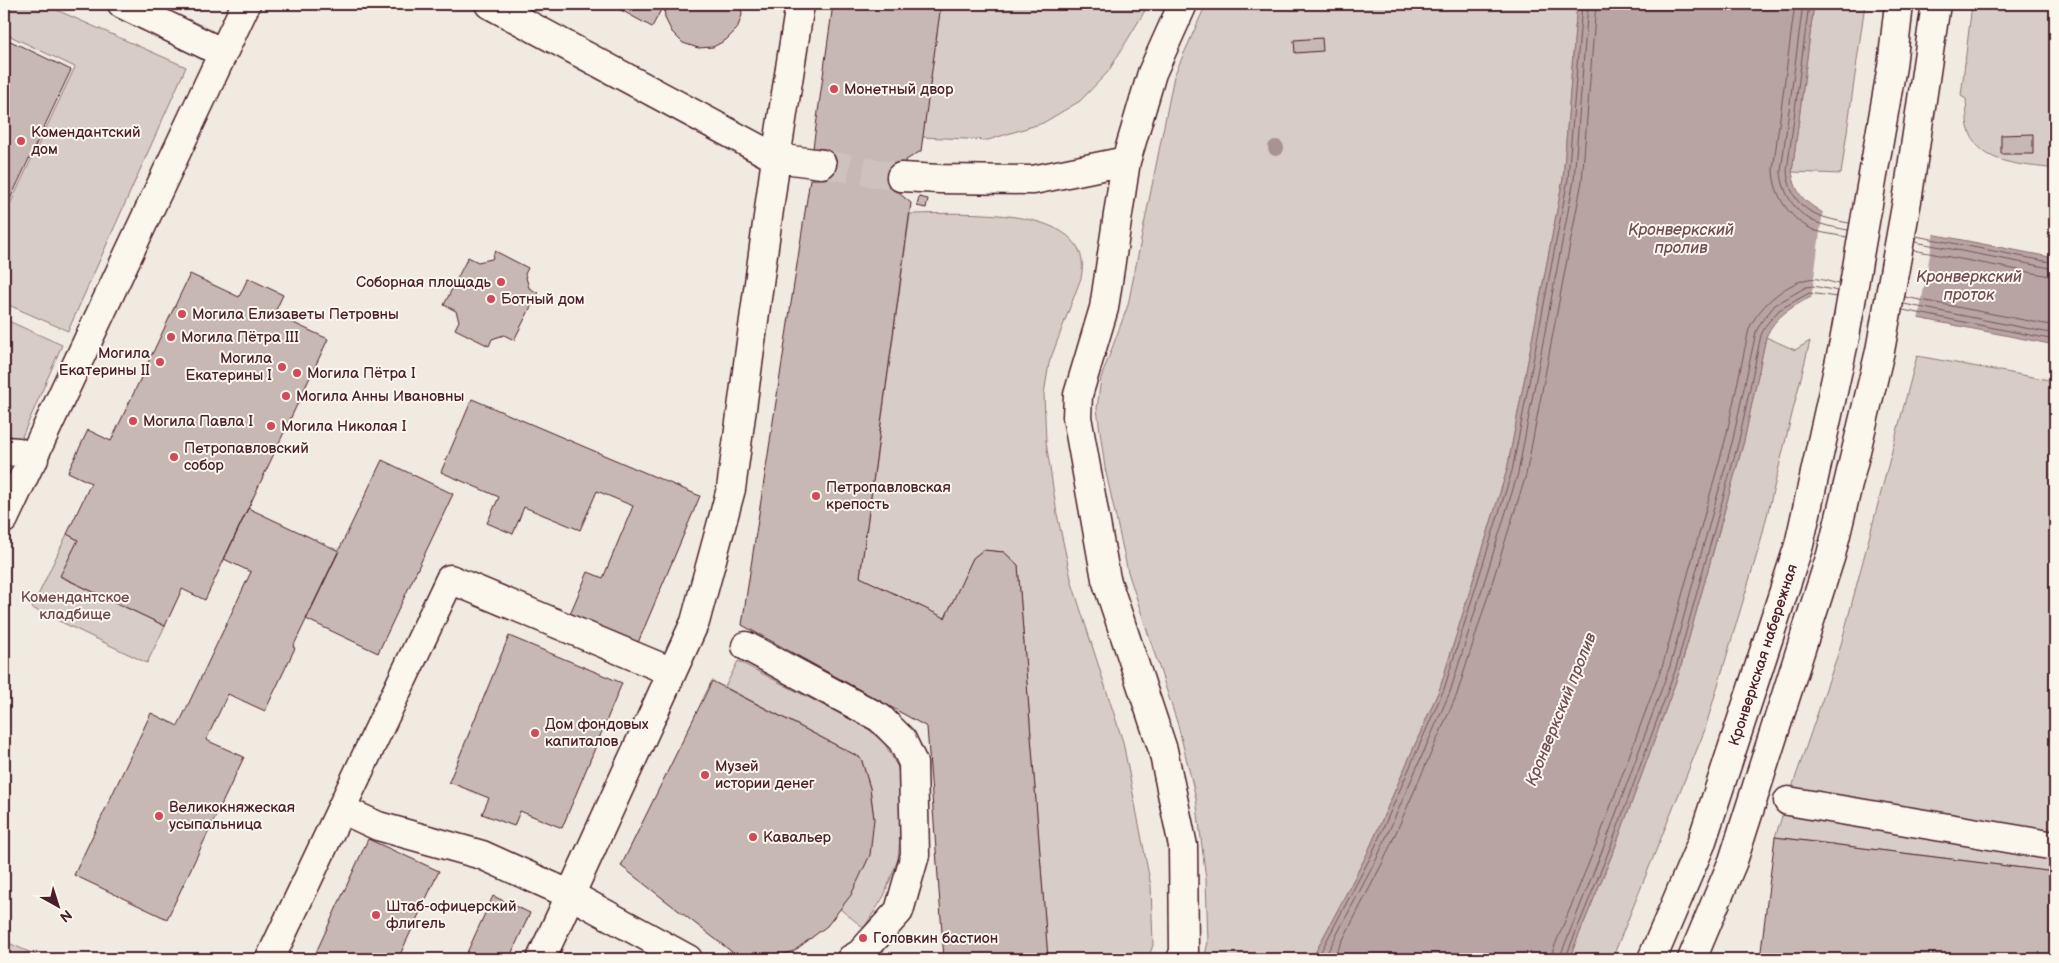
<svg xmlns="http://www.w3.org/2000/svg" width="2059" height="963" font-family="'Balsamiq Sans',sans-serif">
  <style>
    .green { fill: #d8ccc6; stroke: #917678 }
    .water { fill: #b8a4a2; stroke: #8c6f72 }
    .pier { fill: #f0eae0 }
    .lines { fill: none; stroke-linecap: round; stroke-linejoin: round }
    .shore { stroke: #76545b; stroke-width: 1 }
    .building { fill: #c8b8b3; stroke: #4a1f2b }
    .minor-tunnel { stroke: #cfc1bc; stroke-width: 28; stroke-dasharray: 28 14; stroke-linecap: butt }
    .minor-casing { stroke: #4a1f2b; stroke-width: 31 }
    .major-casing { stroke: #4a1f2b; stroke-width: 31 }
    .minor { stroke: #fbf7ec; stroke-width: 28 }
    .major { stroke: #fbf7ec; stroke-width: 28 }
    .tree { fill: #a89292 }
    .poi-dot { fill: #d1495b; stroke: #fbf7ec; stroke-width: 2 }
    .labels { text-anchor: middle; stroke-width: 4; stroke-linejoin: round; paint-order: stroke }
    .poi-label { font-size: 15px; fill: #4a1f2b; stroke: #fbf7ec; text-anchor: start }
    .park-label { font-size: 15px; fill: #6e4a52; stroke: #fbf7ec }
    .street-label { font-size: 15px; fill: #4a1f2b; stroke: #fbf7ec }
    .water-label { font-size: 16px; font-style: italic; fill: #704e55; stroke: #fbf7ec }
  </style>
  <rect width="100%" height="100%" fill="#f0eae0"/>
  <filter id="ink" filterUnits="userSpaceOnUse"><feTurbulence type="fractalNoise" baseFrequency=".02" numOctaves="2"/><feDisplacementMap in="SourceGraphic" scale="10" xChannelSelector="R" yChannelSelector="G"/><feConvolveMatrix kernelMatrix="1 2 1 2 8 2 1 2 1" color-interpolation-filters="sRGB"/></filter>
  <g filter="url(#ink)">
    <path class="green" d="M10,4H43L186,67L68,331L4,303V217L75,67L4,33V17Z
      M941,4H1149L1108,72L1080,101L1043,123L988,140L922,137Z
      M1206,4H1577L1563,179L1507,470L1440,688L1367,854L1312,959H1204L1208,942L1206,879L1196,798L1178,725L1128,572L1105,468L1097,409L1101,378L1128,305L1174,76Z
      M1814,4H1865L1841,174L1792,172Z
      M1972,4H2055V169C2024,164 1980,166 1969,130C1966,121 1967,109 1966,99L1961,96Z
      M910,214C954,214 1098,202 1081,278L1049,363L1044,394L1046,442L1057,514L1072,583L1123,742L1151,886L1153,945L1148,959H1048L1018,565L1004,552L983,550L973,558L945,618L860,577Z
      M4,319L62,345L21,439L4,438Z
      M1766,337L1795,350L1810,341L1760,544L1704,732L1612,959H1569L1616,845L1680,670L1744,441Z
      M1917,356L2055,381V872L1775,837L1840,648Z
      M67,534L78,540L61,577L165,626L147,663L32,608Z
      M738,661L867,728L885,744L898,768L903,807L898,859L884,896L864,928L840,909L874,818L870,788L861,758L725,687Z
      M4,941L45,959H4Z"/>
    <path class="water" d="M1577,4H1814L1792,172C1796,195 1804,201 1823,213L2055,258V345L1811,297C1792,307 1775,316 1766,337L1744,441L1680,670L1616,845L1569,959H1312L1367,854L1440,688L1507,470L1563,179Z"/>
    <path class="pier" d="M1823,210L1934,232L1918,321L1811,300Z"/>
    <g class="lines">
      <path class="shore" d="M1795,4L1773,170C1774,197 1791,221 1816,231C1826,234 1837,235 1847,237
        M1803,4L1781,171C1782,194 1798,218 1821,224C1830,227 1839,228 1848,230
        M1809,4L1787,171C1791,210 1816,217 1849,223
        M1916,236L2055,263
        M1915,242L2055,269
        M1913,250L2055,277
        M1905,297L2055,326
        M1904,304L2055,334
        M1903,310L2055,340
        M1317,959L1371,856L1444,689L1512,471L1568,179L1582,4
        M1324,959L1377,858L1450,692L1518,473L1574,180L1588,4
        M1333,959L1383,862L1457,694L1526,475L1582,181L1596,4
        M1551,959L1553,950L1599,838L1663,664L1726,437L1749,329C1758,308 1784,284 1808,279C1817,277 1829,282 1839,284
        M1559,959L1606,841L1670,666L1733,439L1756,332L1761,322L1775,305L1806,287L1813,286L1838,291
        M1565,959L1612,843L1676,668L1739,440L1761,335L1766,325L1779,310L1809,293L1837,297"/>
    </g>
    <path class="building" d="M183,4H201L197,11Z
      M610,4H664L652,27Z
      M664,4H741L742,15L737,29L726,40L713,47L698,48L683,43L672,32L665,18Z
      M833,4H941L921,151L906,160L901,177L900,194L911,203L860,577L945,618L973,558L983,550L1004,552L1018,565L1048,959H944L927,727L742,625L810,179H820L825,149L813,148Z
      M4,38L71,70L4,212Z
      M1322,38L1323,51L1295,53L1294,40Z
      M2033,134V154H2001V135Z
      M919,197L928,199L926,208L917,206Z
      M495,251L528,268L525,274L529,288L538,293L514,340L504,335L492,339L489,346L455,329L459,321L456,311L444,305L468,257L478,262L492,259Z
      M190,274L239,297L248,278L283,295L274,314L328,339L205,600L182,589L165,626L60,576L78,540L67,534L91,483L68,472L88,430L111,441Z
      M472,399L700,496L637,645L569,616L588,572L603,578L633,506L597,491L580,530L524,507L513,534L487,523L499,497L441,472Z
      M382,460L453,494L378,653L306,619Z
      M248,508L339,551L293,647L295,648L265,711L228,694L206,740L244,757L167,919L74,875L151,713L178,726L251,572L224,559Z
      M509,636L622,683L562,828L520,811L514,826L482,814L489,798L449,782Z
      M712,681L861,758L870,788L874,819L870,855L851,895L827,926L794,951L768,959H741L621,866Z
      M1775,837L2055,872V959H1760Z
      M368,839L439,871L398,959H313Z
      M493,896L530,913L509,959H464Z"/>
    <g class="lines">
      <path class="minor-tunnel" d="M822,164L901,177"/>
      <g class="minor-casing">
        <path id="minor" d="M122,4L223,53
          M489,4L776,158L822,164
          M901,177L940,179L1033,180L1126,161
          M4,451L18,452L34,459
          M4,519L246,4
          M746,646L880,718L902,740L913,763L915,855L899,911L860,954L851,959
          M1788,801L2055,846
          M341,809L378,826L482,855L571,895L688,959
          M270,959L450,579L672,672
          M541,959L695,622L731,489L776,158L800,4
          M1181,959L1184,952L1183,846L1163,750L1106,579L1077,417L1078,395L1104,308L1126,161L1152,73L1183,4"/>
      </g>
      <g class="major-casing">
        <g id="major">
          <path id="s1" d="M1652,959L1701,844L1799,545L1844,342L1892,66L1899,4"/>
          <path d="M1692,959L1733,861L1831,555L1880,351L1908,195L1936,4"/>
        </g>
      </g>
      <use href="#minor" class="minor"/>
      <use href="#major" class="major"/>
    </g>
    <circle class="tree" cx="1276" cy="148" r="8"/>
  </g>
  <g class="poi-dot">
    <circle cx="834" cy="89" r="5"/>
    <circle cx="21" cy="141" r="5"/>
    <circle cx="501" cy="282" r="5"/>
    <circle cx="491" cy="299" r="5"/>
    <circle cx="182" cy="314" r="5"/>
    <circle cx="171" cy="337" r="5"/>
    <circle cx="160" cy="362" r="5"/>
    <circle cx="282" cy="367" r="5"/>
    <circle cx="297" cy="373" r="5"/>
    <circle cx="286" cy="396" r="5"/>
    <circle cx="133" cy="421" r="5"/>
    <circle cx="271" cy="426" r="5"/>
    <circle cx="174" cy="457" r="5"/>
    <circle cx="816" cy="496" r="5"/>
    <circle cx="535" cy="733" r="5"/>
    <circle cx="705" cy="775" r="5"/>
    <circle cx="159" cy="816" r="5"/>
    <circle cx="753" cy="837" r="5"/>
    <circle cx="376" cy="915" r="5"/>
    <circle cx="863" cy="938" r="5"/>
  </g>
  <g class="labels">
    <g class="poi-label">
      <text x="844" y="94">Монетный двор</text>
      <text x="31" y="137">Комендантский<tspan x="31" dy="17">дом</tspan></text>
      <text x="491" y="287" text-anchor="end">Соборная площадь</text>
      <text x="501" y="304">Ботный дом</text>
      <text x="192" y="319">Могила Елизаветы Петровны</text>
      <text x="181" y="342">Могила Пётра III</text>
      <text x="150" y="358" text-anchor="end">Могила<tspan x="150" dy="17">Екатерины II</tspan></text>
      <text x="272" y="363" text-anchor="end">Могила<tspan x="272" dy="17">Екатерины I</tspan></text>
      <text x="307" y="378">Могила Пётра I</text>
      <text x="296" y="401">Могила Анны Ивановны</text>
      <text x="143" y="426">Могила Павла I</text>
      <text x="281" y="431">Могила Николая I</text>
      <text x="184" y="453">Петропавловский<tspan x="184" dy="17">собор</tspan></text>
      <text x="826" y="492">Петропавловская<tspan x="826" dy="17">крепость</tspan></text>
      <text x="545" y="729">Дом фондовых<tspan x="545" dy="17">капиталов</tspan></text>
      <text x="715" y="771">Музей<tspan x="715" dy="17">истории денег</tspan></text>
      <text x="169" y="812">Великокняжеская<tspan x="169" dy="17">усыпальница</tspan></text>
      <text x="763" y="842">Кавальер</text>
      <text x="386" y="911">Штаб-офицерский<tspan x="386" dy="17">флигель</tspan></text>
      <text x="873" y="943">Головкин бастион</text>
    </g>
    <g class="park-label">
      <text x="75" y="602">Комендантское<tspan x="75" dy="17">кладбище</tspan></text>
    </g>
    <g class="street-label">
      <text dy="5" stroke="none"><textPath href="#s1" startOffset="324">Кронверкская набережная</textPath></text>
    </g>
    <g class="water-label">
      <text x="1681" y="235">Кронверкский<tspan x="1681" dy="18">пролив</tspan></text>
      <text x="1969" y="282">Кронверкский<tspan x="1969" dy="18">проток</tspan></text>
      <text transform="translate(1560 709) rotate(-68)" y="6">Кронверкский пролив</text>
    </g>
  </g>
  <rect width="2059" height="963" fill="none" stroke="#fbf7ec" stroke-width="20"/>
  <rect x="10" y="10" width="2039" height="943" fill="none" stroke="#4a1f2b" stroke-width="2" filter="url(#ink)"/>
  <g transform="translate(58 906) rotate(141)" stroke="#fbf7ec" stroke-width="4" paint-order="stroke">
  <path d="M0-4L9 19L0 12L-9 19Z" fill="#4a1f2b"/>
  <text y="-8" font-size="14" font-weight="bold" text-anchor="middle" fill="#4a1f2b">N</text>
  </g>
</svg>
